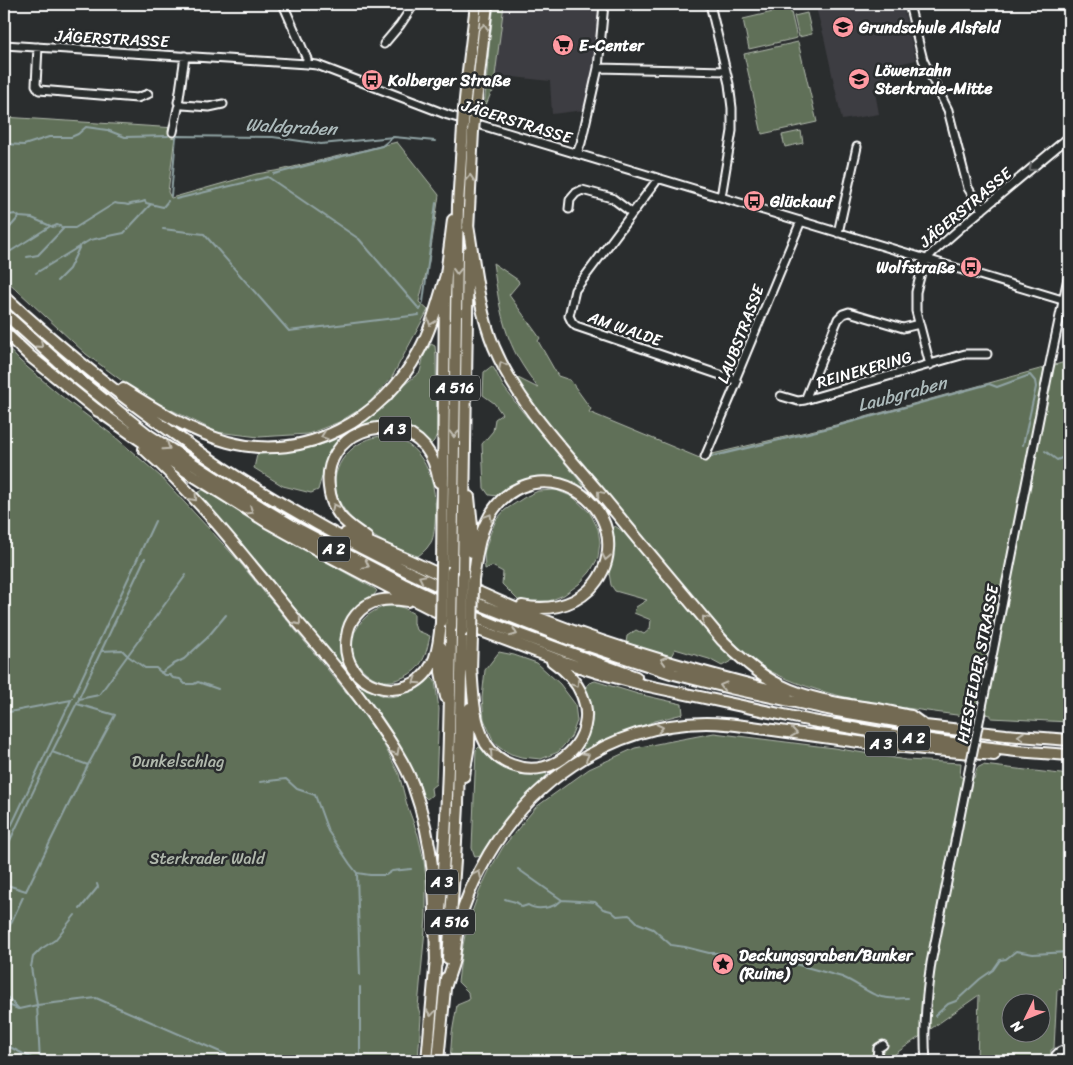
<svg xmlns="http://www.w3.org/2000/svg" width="1073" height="1065" font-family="Sriracha,sans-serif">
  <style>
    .built { fill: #3e3d42 }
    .green { fill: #607058; stroke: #b0b8ac; fill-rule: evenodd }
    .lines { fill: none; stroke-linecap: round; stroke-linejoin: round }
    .stream { stroke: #90a3a4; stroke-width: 2 }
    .minor-casing { stroke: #fff; stroke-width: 11 }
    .highway-casing { stroke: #fff; stroke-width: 14 }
    .minor { stroke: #2a2d2e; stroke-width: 7 }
    .highway { stroke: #736b52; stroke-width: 10 }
    .minor-bridge-casing { stroke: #fff; stroke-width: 11; stroke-linecap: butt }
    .highway-bridge-casing { stroke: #fff; stroke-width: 14; stroke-linecap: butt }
    .minor-bridge { stroke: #2a2d2e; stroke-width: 7 }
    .highway-bridge { stroke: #736b52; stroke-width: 10 }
    .oneway { stroke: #c0bcb1 }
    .oneway2 { stroke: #6a6c6d }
    .labels { text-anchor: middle; stroke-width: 5; stroke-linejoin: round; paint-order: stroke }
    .shield { fill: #2a2d2e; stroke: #bfc0c0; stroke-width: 1 }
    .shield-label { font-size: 15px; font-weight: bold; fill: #fff }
    .poi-label { font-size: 16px; font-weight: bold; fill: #fff; stroke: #2a2d2e; text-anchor: start }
    .street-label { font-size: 16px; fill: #fff; stroke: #2a2d2e }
    .park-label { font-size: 16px; fill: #b0b8ac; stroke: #2a2d2e }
    .water-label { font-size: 18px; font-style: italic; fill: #acbabb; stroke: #2a2d2e }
  </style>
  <rect width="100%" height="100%" fill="#2a2d2e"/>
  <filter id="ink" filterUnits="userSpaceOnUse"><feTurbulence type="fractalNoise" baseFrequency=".02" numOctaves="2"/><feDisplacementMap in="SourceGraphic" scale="10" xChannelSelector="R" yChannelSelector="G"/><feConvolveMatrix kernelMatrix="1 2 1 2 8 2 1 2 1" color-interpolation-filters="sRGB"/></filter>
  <g filter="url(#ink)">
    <path class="built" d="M504,4H600L596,46L590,83L584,110L552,114L550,81L495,75Z
      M815,4H902L916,60L884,67L887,90L875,92L879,114L842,120L824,37Z"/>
    <path class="green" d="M494,4H504L493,92L491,93L484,110L489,48Z
      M790,8L797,38L749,49L743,19Z
      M807,13L812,34L799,37L794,16Z
      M798,42L817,122L762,134L744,54Z
      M4,117L176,128L168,192L171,198L256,174L281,170L397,142L439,195L429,261L419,302L428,310L392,377L367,405L339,422L308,434L259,437L217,432L141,395L86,354L4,278Z
      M801,131L803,143L785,147L782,135Z
      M493,263L518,280L519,283L509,295L540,338L538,341L558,376L570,380L591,409L589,412L702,459L704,456L840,424L1069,361V722L991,718V715L971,712L970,717C904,707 832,702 772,672C750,661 734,643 718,625C700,605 683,585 666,565C613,503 560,443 514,376L538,388C531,378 523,367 517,356C501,326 498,296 493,263Z
      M4,344L20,361L61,396L114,436L160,476L236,558L364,714L383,743L399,774L407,805L418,835L424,861L426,879V918L418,1007L421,1017L418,1061H4Z
      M431,344L435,346L436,356L437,434L434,441L430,445C405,421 394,421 362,427L360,423L391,401L399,389L420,372L424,355Z
      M492,366L495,370L503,386L522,411L583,485L584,490L574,484L562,480L499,496L489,495L484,488L482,444L493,431L495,419L502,414L494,403L483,395L484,372Z
      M380,436C424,436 439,485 435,523C434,530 434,540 429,545C427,549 422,553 418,556C381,546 313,507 342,460C351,447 364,439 380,436Z
      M336,439L340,440C329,456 323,472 318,490L311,493L283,486L254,468L257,455C266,453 273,453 281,452C300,450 319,447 336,439Z
      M203,490L310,553L375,589L377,591L374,595L364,600L358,607L347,624L348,671H344L340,666L266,572L203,502L198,495L199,492Z
      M556,490L573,497L590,513L598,529L600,542L598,558L590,572L579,584L564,595L549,601H519L502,584L503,572L492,566L485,569L484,553L490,534L496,520L505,510L525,497L538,491Z
      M615,526C629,535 640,550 651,562C679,594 704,628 733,660L722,666L709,659L675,649L670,658L626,643L627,636L636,630L644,634L650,629L651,620L634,613L636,607L647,600L615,591L611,585L609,573L611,561L610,529Z
      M389,605L404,608L414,614V623L416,630L430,636C426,655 423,668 404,677C398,679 392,682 385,681C368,680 348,658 351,640C351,637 354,633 356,630C363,616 375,609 389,605Z
      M499,652L514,655L537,663L560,684L575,704L577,721L571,737L558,752L541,759L521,757L511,754L500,748L493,740L484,719L482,698L485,670Z
      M430,676L435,681L439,709L436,784L431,788L432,795L427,799L423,795C408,755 387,721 360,688L363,686C370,689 377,694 384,696C399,700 421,686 430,676Z
      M595,681L638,694L682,704L683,714L655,721L618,735L588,751L581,747L590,726V712L584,689L589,683Z
      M714,733L834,748L906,760L961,763L960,777L974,778L977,768L983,765L1069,775V988L1057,990L1054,1048L1051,1050V1061H977L979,995L885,1061H450L452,1033L457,1005L469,1000L468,992L458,982L462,950L467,926L479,892L489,871L503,847L536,807L589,769L635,748ZM1010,1002H1040V1032H1010Z
      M479,747L482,748L491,758L535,773L546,772L547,775L518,805L495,833L482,856L475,857L472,848L476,750Z"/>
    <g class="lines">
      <path class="stream" d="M4,144L24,145L49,137H71L78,134L86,127L107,130L125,137L168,136
        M274,174L382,146L392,138
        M171,196L176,136L273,137L321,144L394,137L435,141
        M176,199L268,177L359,239L420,310L423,302L436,203
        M4,212L9,215L15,214L20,217L32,218L53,227L57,225L64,228H75L115,203C120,205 123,203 128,205C134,202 139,204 145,201L146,203L163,207L168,201
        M163,229L204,234L289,331L419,315
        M4,234L19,217
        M11,251L49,227
        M27,257L38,255L63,229
        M36,273L90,240L124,233L151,204
        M57,281L69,269L79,248
        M1045,451L1057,460L1064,457L1069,461
        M710,457L833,427L989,384L997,387L1030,375L1035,381L1036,387L1023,445
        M102,651L122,650L128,656L145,668H156L164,675H170L173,678L180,679L185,684H194L198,682L218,689
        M161,673L172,665L184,659L206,639L226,615
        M74,695L155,521
        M79,698L145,558
        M4,713L71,700
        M52,752L88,765
        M260,782L286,779L297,789L315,795L328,831L350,864L357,873L360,975
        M4,841L72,698
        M4,853L52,752L79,699L99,695L186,575
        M518,869L562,900L595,902L603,909L611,911L617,916L629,915L633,918L638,923L653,929L671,945L685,947L709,953H719
        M357,873L370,875H386L392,871L411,869
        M4,884L26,891L88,765L115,715L77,704
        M505,899C512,902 517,900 522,907L528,905C537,911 554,908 562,900
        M80,909L98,887L97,884
        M4,938L23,897
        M740,952L777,959L842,977C858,983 871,997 888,998C895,999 902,998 908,998
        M4,994L19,1009L37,1005L96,998L241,1061
        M4,1003L18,1009
        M935,1016L948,1004L956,1001L980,979L993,970L1000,960L1006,959L1016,951L1033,954L1069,952
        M4,1044L37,1061
        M40,1061L37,1005L31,967L33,957L41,949L55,940L75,915
        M360,1061V987"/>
      <g class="minor-casing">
        <path id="minor" d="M283,4L307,59V64
          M710,4L729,84L732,108V131L721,197
          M909,4L923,60L948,110L968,188L982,210
          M384,44L400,25L414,4
          M4,45L307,64L317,65L448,115L1069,302
          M38,47L36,85L39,90L137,98L148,94
          M598,68L726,71
          M180,104L183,105L209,107L223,104
          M173,132L178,108L180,104L178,102L179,98L185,56
          M577,153L581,143L598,68L604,4
          M657,178L655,183L575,290L569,316L572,322L576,326L735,380
          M569,209L570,200L576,193L582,190L612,198L632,213
          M838,233L857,147
          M930,365L916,311V292L923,265L932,253L966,223L1069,137
          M781,396L798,401L805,400L965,354H987
          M805,400L838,319L843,314L849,312L903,328L919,324
          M705,457L737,382L735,380L801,221
          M980,717L1049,368L1069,273
          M880,1061L877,1057L878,1048L883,1045
          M926,1061C923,1028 926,996 931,963L971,761
          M1056,1061V1055L1059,1052L1069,1047"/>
      </g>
      <g class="highway-casing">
        <path id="highway" d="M464,109L468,71L476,4
          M475,111L487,4
          M468,225C475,266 478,308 494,347C517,402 560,446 598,491C639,541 680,590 722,640C739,657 758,674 780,685C810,700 844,704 877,709C888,711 899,714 911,716L922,724
          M468,230L473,131
          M4,296C58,346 116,393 177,436C201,453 226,471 252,486C316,525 381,560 449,591
          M4,313L66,369L123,415L150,436L261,507L298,529L403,584L457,610L521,635L636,677
          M4,332L31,357L98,411
          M123,389C157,410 189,431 228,442C306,463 383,419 419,351C432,327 438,301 446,275
          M93,407L137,438L189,473L267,522L314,548L367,576L455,621L564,662L599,673L644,685L812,721L881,733L959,744L1016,751L1069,755
          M144,449C202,500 248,562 297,621C325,654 353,687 377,722C391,742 405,763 413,785C423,813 430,844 433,873C436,902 435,935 436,964
          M469,497L472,526V552
          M346,533C413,560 477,594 544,620C623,651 705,673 787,694
          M367,538C358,531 347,525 340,516C334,508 330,498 329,487C322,434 390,407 425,447C433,457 437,470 439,482
          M442,566L445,297L446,275L453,220
          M452,571L457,253L458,205L463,127
          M463,576L468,252
          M473,580C476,562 477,542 485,525C492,509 504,494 521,487C563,469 612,504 608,550C607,565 600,579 589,590C571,607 545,611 522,606
          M466,599L571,640L674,674L730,688L837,711L925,726L1006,735L1069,740
          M408,601C387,598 370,598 356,615C351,621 348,628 347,636C337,687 408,710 432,664C439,652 439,637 441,623
          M441,647V672L446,697
          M471,666C473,692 473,720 486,744C492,753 501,761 512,765C555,782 600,738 582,695C576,680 565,670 552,661
          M471,671L472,637
          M464,776L469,745L470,708
          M440,911C448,817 450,722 451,628
          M448,958L455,860L458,805L462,632
          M446,985C448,978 451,970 453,963C456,949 456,933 460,919C465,902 472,885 480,870C524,785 608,724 706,723C728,723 751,727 773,730C802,734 830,738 859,742C904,748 949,751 994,755
          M427,1061L436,958
          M438,1061L446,978"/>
      </g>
      <use href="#minor" class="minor"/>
      <use href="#highway" class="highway"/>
      <g class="minor-bridge-casing">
        <path id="minor-bridge" d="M971,761L980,717"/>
      </g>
      <g class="highway-bridge-casing">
        <path id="highway-bridge" d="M463,127L464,109
          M473,131L475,111
          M441,623L442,566
          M451,628L452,571
          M462,632L463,576
          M472,637L473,580"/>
      </g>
      <use href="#minor-bridge" class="minor-bridge"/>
      <use href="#highway-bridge" class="highway-bridge"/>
    </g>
    <defs><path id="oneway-chevron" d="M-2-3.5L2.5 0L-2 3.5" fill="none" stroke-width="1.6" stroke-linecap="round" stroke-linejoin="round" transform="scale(1.25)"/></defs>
    <g class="oneway">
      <use href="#oneway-chevron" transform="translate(484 27) rotate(-83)"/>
      <use href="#oneway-chevron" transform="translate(470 178) rotate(-87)"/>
      <use href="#oneway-chevron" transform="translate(457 271) rotate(91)"/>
      <use href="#oneway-chevron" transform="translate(431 322) rotate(110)"/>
      <use href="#oneway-chevron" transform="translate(40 345) rotate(42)"/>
      <use href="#oneway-chevron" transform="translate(502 365) rotate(-117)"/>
      <use href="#oneway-chevron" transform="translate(454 434) rotate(91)"/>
      <use href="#oneway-chevron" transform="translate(324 436) rotate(160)"/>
      <use href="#oneway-chevron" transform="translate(167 447) rotate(33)"/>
      <use href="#oneway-chevron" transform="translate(600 494) rotate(-130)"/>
      <use href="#oneway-chevron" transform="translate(194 498) rotate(48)"/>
      <use href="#oneway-chevron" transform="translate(335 507) rotate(-117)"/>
      <use href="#oneway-chevron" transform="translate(250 511) rotate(32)"/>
      <use href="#oneway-chevron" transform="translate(489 517) rotate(-59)"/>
      <use href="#oneway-chevron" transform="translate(606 557) rotate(101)"/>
      <use href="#oneway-chevron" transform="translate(366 565) rotate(27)"/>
      <use href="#oneway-chevron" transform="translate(422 578) rotate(-154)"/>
      <use href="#oneway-chevron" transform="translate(705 619) rotate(-130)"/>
      <use href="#oneway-chevron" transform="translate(298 622) rotate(51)"/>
      <use href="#oneway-chevron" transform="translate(514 633) rotate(22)"/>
      <use href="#oneway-chevron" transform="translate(664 660) rotate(-164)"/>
      <use href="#oneway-chevron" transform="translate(416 681) rotate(147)"/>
      <use href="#oneway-chevron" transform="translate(576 684) rotate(56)"/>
      <use href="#oneway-chevron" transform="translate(723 686) rotate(-165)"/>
      <use href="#oneway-chevron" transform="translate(660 728) rotate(-12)"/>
      <use href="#oneway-chevron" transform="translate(794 733) rotate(8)"/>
      <use href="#oneway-chevron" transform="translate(1021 736) rotate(-175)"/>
      <use href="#oneway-chevron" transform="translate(396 752) rotate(61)"/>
      <use href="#oneway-chevron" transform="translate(493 752) rotate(-133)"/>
      <use href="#oneway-chevron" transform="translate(586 756) rotate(-29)"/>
      <use href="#oneway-chevron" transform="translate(478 874) rotate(-65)"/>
      <use href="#oneway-chevron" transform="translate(431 1013) rotate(95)"/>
    </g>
    <use class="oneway2" href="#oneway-chevron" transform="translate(1032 168) rotate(140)"/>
  </g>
  <defs>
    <g id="school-disc" transform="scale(1.125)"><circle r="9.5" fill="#ff9aa2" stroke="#2a2d2e"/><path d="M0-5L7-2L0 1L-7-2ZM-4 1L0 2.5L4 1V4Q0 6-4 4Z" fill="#111"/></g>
    <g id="supermarket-disc" transform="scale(1.125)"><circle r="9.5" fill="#ff9aa2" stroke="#2a2d2e"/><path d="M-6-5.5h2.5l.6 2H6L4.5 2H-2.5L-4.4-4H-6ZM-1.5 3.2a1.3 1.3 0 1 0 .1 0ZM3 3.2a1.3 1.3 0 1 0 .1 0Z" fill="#111"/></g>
    <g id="bus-disc" transform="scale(1.125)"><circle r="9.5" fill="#ff9aa2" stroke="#2a2d2e"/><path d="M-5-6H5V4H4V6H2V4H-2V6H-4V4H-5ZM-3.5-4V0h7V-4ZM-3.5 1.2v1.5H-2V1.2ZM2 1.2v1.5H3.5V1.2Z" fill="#111"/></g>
    <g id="sight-disc" transform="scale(1.125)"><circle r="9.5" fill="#ff9aa2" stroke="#2a2d2e"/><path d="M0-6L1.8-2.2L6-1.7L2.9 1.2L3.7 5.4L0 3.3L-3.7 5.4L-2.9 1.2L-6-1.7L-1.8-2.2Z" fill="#111"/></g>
  </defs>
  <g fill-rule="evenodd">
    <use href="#school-disc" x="843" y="27"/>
    <use href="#supermarket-disc" x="563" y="45"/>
    <use href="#school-disc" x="859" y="79"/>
    <use href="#bus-disc" x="372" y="80"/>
    <use href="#bus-disc" x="754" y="201"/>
    <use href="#bus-disc" x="971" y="267"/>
    <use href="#sight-disc" x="723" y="964"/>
  </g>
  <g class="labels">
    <g class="shield">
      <rect x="430" y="375.5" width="50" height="25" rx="4"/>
      <rect x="379" y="416.5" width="32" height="25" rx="4"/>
      <rect x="318" y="536.5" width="32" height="25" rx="4"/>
      <rect x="898" y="725.5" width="32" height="25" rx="4"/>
      <rect x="865" y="731.5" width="32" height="25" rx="4"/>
      <rect x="426" y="869.5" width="32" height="25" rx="4"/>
      <rect x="425" y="909.5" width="50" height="25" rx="4"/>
    </g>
    <g class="shield-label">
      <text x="455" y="393">A 516</text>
      <text x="395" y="434">A 3</text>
      <text x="334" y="554">A 2</text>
      <text x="914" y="743">A 2</text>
      <text x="881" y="749">A 3</text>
      <text x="442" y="887">A 3</text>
      <text x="450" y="927">A 516</text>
    </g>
    <g class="poi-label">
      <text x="859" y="33">Grundschule Alsfeld</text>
      <text x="579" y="51">E-Center</text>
      <text x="875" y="76">Löwenzahn<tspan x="875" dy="18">Sterkrade-Mitte</tspan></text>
      <text x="388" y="86">Kolberger Straße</text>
      <text x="770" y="207">Glückauf</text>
      <text x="955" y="273" text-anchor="end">Wolfstraße</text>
      <text x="739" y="961">Deckungsgraben/Bunker<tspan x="739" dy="18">(Ruine)</tspan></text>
    </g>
    <g class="street-label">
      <text transform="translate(112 38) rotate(3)" y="6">JÄGERSTRASSE</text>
      <text transform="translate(517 121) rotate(17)" y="6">JÄGERSTRASSE</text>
      <text transform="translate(965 207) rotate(-40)" y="6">JÄGERSTRASSE</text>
      <text transform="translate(625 328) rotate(19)" y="6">AM WALDE</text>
      <text transform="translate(740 334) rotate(-69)" y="6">LAUBSTRASSE</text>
      <text transform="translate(864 369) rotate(-16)" y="6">REINEKERING</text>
      <text transform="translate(977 664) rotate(-79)" y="6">HIESFELDER STRASSE</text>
    </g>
    <g class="park-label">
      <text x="178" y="767">Dunkelschlag</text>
      <text x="207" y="864">Sterkrader Wald</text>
    </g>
    <g class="water-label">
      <text transform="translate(291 127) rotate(3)" y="6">Waldgraben</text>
      <text transform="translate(902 394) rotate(-15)" y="6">Laubgraben</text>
    </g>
  </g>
  <rect width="1073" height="1065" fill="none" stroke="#2a2d2e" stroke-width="20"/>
  <rect x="10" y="10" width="1053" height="1045" fill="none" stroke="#fff" stroke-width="2" filter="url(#ink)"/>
  <g transform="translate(1026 1018) rotate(227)"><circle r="24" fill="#2a2d2e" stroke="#7f8182"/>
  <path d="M0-4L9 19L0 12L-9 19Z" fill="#ff9aa2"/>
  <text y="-8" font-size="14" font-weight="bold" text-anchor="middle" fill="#ffffff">N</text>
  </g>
</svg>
